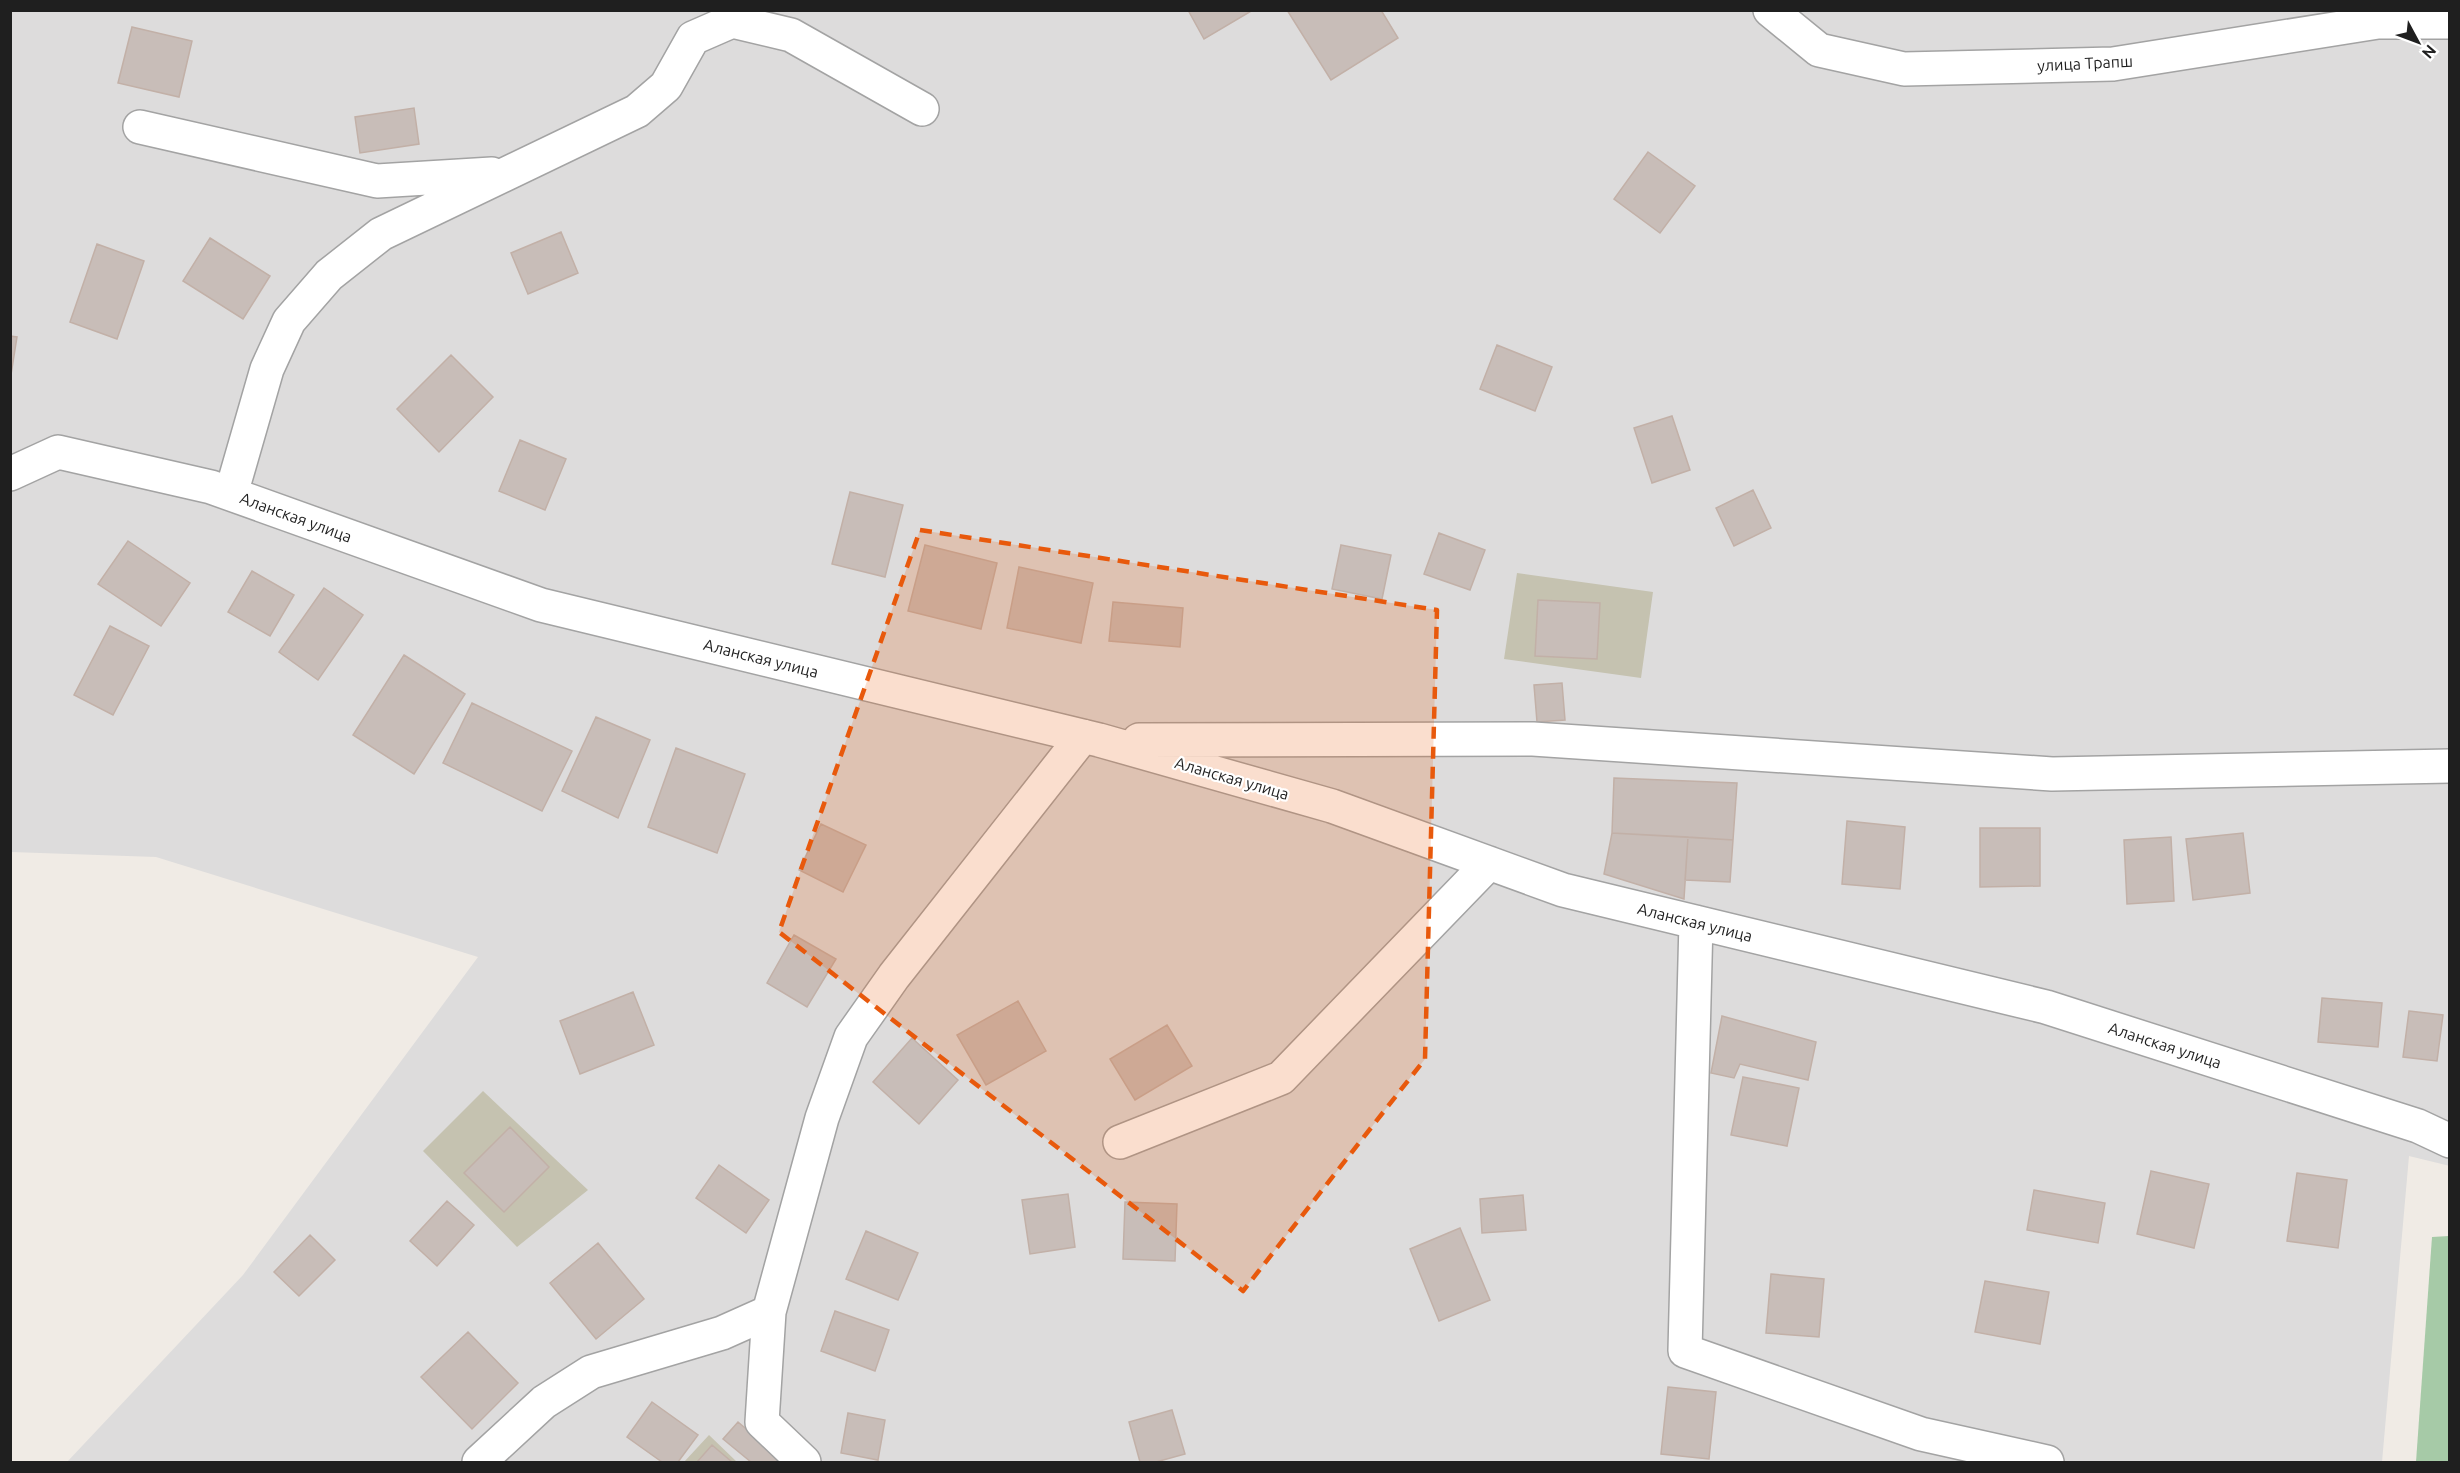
<svg xmlns="http://www.w3.org/2000/svg" width="2460" height="1473" font-family="Ubuntu,sans-serif">
  <style>
    .residential { fill: #dddcdc }
    .construction { fill: #c5c2b0 }
    .cemetery { fill: #a6caa7 }
    .building { fill: #c8bdb8; stroke: #c2b0a7; stroke-width: 1.5 }
    .lines { fill: none; stroke-linecap: round; stroke-linejoin: round }
    .minor-casing { stroke: #a3a3a3; stroke-width: 36 }
    .minor { stroke: #fff; stroke-width: 33 }
    .marked { fill: #e8590c; fill-opacity: 0.2; stroke: #e8590c; stroke-width: 4.5; stroke-dasharray: 12 8; stroke-linejoin: round }
    .labels { text-anchor: middle; stroke-width: 4.5; stroke-linejoin: round; paint-order: stroke }
    .street-label { font-size: 16px; fill: #1f1f1f; stroke: #fff }
  </style>
  <rect width="100%" height="100%" fill="#f0ebe5"/>
  <path class="residential" d="M11,11H2449L2450,1166L2409,1156L2382,1462H67L243,1275L478,957L156,857L11,852Z"/>
  <path class="construction" d="M1517,573L1653,592L1641,678L1504,659Z
    M483,1091L588,1190L517,1247L423,1151Z
    M709,1435L737,1462H684Z"/>
  <path class="cemetery" d="M2449,1236V1462H2416L2432,1237Z"/>
  <path class="building" d="M1188,10H1253L1204,39Z
    M1287,10H1381L1398,38L1331,80Z
    M132,27L192,41L179,97L118,83Z
    M414,108L419,144L360,153L355,117Z
    M1648,152L1695,186L1660,233L1614,199Z
    M561,232L578,273L528,294L511,253Z
    M210,238L270,276L243,319L183,281Z
    M97,244L144,261L117,339L70,322Z
    M10,336L17,337L10,381Z
    M1497,345L1552,367L1535,411L1480,389Z
    M451,355L493,397L439,452L397,409Z
    M1672,416L1690,470L1652,483L1634,428Z
    M520,440L566,459L545,510L499,491Z
    M1753,490L1771,528L1734,546L1716,508Z
    M850,492L903,505L885,577L832,564Z
    M1439,533L1485,550L1470,590L1424,574Z
    M128,541L190,583L161,626L98,584Z
    M925,545L997,563L981,629L908,611Z
    M1341,545L1391,555L1382,599L1332,589Z
    M1019,567L1093,583L1081,643L1007,628Z
    M252,571L294,595L270,636L228,612Z
    M324,588L363,615L318,680L279,652Z
    M1538,600L1600,603L1597,659L1535,656Z
    M1113,602L1183,608L1180,647L1109,641Z
    M110,626L149,646L113,715L74,695Z
    M404,655L465,694L414,774L353,735Z
    M1562,683L1565,720L1537,722L1534,685Z
    M472,703L572,751L542,811L443,763Z
    M596,717L650,740L618,818L562,791Z
    M676,748L745,774L717,853L648,827Z
    M1614,778L1737,783L1733,840L1612,833Z
    M1847,821L1905,827L1900,889L1842,884Z
    M821,824L866,845L843,892L799,870Z
    M1980,828H2040V886L1980,887Z
    M1612,833L1688,837L1684,899L1604,874Z
    M2243,833L2250,893L2193,900L2186,839Z
    M1688,837L1733,840L1730,882L1685,880Z
    M2171,837L2174,901L2127,904L2124,840Z
    M794,935L836,959L807,1007L767,983Z
    M633,992L654,1045L580,1074L560,1021Z
    M2322,998L2382,1003L2378,1047L2318,1042Z
    M1018,1001L1046,1051L986,1085L957,1035Z
    M2409,1011L2443,1015L2437,1061L2403,1057Z
    M1722,1016L1816,1042L1808,1080L1740,1064L1734,1078L1711,1073Z
    M1167,1025L1192,1066L1135,1100L1110,1059Z
    M912,1038L958,1080L919,1124L873,1082Z
    M1743,1077L1799,1088L1787,1146L1731,1135Z
    M510,1127L549,1167L504,1212L464,1173Z
    M719,1165L769,1200L746,1233L696,1198Z
    M2151,1171L2209,1184L2194,1248L2137,1234Z
    M2297,1173L2347,1180L2338,1248L2287,1241Z
    M2034,1190L2105,1203L2098,1243L2027,1230Z
    M1068,1194L1075,1247L1030,1254L1022,1200Z
    M1523,1195L1526,1230L1482,1233L1480,1199Z
    M447,1201L474,1225L437,1266L410,1241Z
    M1125,1202L1177,1204L1175,1261L1123,1259Z
    M1460,1228L1490,1300L1439,1321L1410,1249Z
    M866,1231L918,1253L898,1300L846,1279Z
    M310,1235L335,1260L299,1296L274,1272Z
    M598,1243L644,1299L596,1339L550,1283Z
    M1771,1274L1824,1279L1819,1337L1766,1333Z
    M1985,1281L2049,1292L2040,1344L1975,1332Z
    M835,1311L889,1330L875,1371L821,1351Z
    M468,1332L518,1383L472,1429L421,1377Z
    M1668,1387L1716,1392L1709,1459L1661,1454Z
    M652,1402L698,1435L678,1462H662L627,1437Z
    M1172,1410L1185,1454L1156,1462H1140L1129,1422Z
    M848,1413L885,1420L878,1460L841,1453Z
    M738,1422L783,1460L781,1462H751L723,1439Z
    M712,1445L732,1462H697Z"/>
  <g class="lines">
    <g class="minor-casing">
      <path id="minor" d="M1770,10L1819,50L1904,69L2113,64L2378,22H2450
        M140,127L377,181L492,174
        M10,474L58,452L211,487L541,605L1099,740L1332,806L1563,890L2046,1007L2418,1126L2450,1141
        M231,494L267,369L289,321L329,275L381,234L637,111L666,86L693,38L732,21L791,35L922,109
        M1139,740L1533,739L2052,774L2450,766
        M1696,922L1685,1351L1921,1434L2047,1462
        M1120,1142L1281,1078L1489,863
        M769,1312L762,1422L804,1462
        M479,1462L544,1402L591,1372L722,1333L769,1312L822,1118L851,1037L894,976L1083,736"/>
    </g>
    <use href="#minor" class="minor"/>
  </g>
  <path class="marked" d="M920,530L1437,610L1425,1059L1243,1291L779,932Z"/>
  <g class="labels">
    <g class="street-label">
      <text transform="translate(2085 63) rotate(-3)" y="6">улица Трапш</text>
      <text transform="translate(296 517) rotate(20)" y="6">Аланская улица</text>
      <text transform="translate(761 658) rotate(14)" y="6">Аланская улица</text>
      <text transform="translate(1232 778) rotate(16)" y="6">Аланская улица</text>
      <text transform="translate(1695 922) rotate(14)" y="6">Аланская улица</text>
      <text transform="translate(2165 1045) rotate(18)" y="6">Аланская улица</text>
    </g>
  </g>
  <rect width="2460" height="1473" fill="none" stroke="#1f1f1f" stroke-width="24"/>
  <g transform="translate(2418 42) rotate(131)" stroke="#ffffff" stroke-width="4.5" paint-order="stroke">
  <path d="M0-4.5L10 22L0 15L-10 22Z" fill="#1f1f1f"/>
  <text y="-9" font-size="16" font-weight="bold" text-anchor="middle" fill="#1f1f1f">N</text>
  </g>
</svg>
